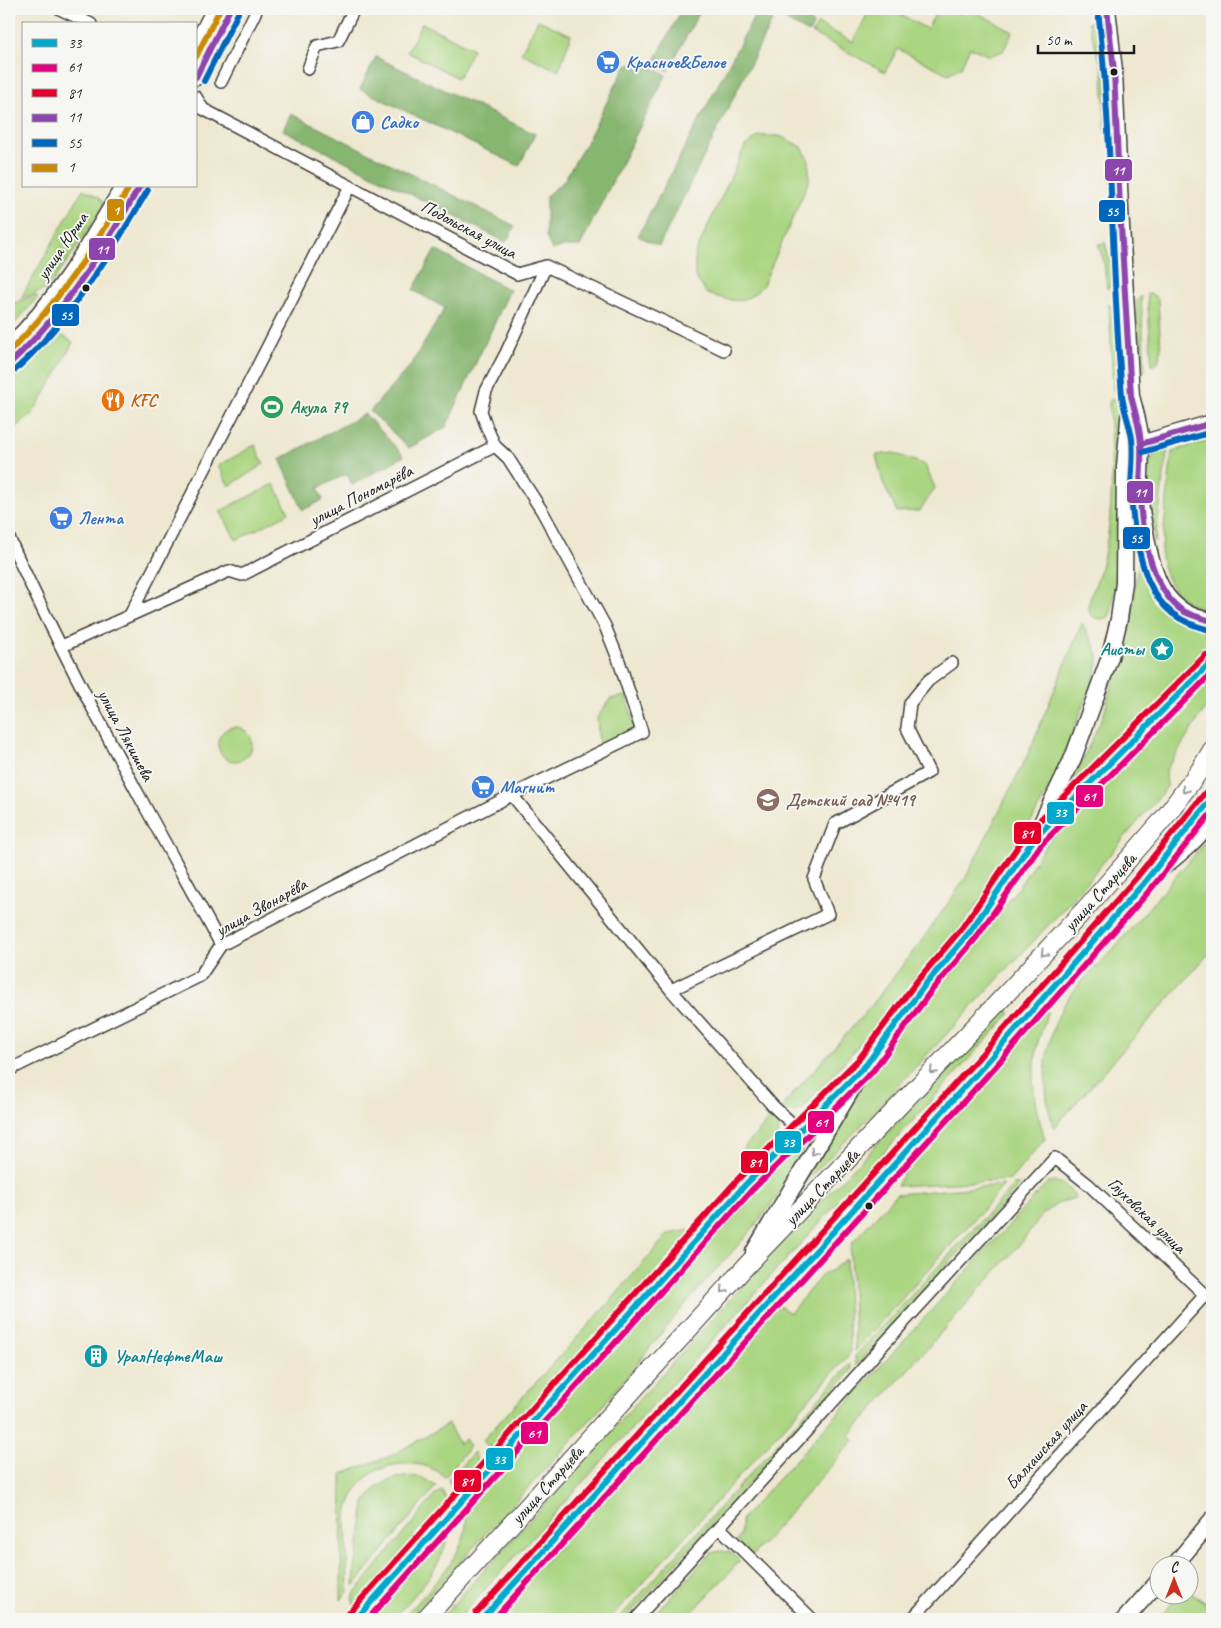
<svg xmlns="http://www.w3.org/2000/svg" width="1221" height="1628" font-family="Caveat,sans-serif">
  <style>
    .green { fill: #aad581; stroke: #63784e }
    .forest { fill: #87b66f; stroke: #526946 }
    .lines { fill: none; stroke-linecap: round; stroke-linejoin: round }
    .street-casing { stroke: #3c3b37; stroke-width: 14 }
    .secondary-casing { stroke: #3c3b37; stroke-width: 19 }
    .primary-casing { stroke: #3c3b37; stroke-width: 20 }
    .street { stroke: #fff; stroke-width: 11 }
    .secondary { stroke: #fff; stroke-width: 16 }
    .primary { stroke: #fff; stroke-width: 18 }
    .bus-1-casing { stroke: #f6f6f2; stroke-width: 10 }
    .bus-2-casing { stroke: #f6f6f2; stroke-width: 10 }
    .bus-3-casing { stroke: #f6f6f2; stroke-width: 10 }
    .bus-4-casing { stroke: #f6f6f2; stroke-width: 10 }
    .bus-5-casing { stroke: #f6f6f2; stroke-width: 10 }
    .bus-6-casing { stroke: #f6f6f2; stroke-width: 10 }
    .bus-1 { stroke: #00a9ce; stroke-width: 6 }
    .bus-2 { stroke: #e5007d; stroke-width: 6 }
    .bus-3 { stroke: #e4002b; stroke-width: 6 }
    .bus-4 { stroke: #8e44ad; stroke-width: 6 }
    .bus-5 { stroke: #0065bd; stroke-width: 6 }
    .bus-6 { stroke: #cb8a06; stroke-width: 6 }
    .oneway { stroke: #999 }
    .bus-dot { fill: #1c1c1c; stroke: #f6f6f2; stroke-width: 2 }
    .labels { text-anchor: middle; stroke-width: 4; stroke-linejoin: round; paint-order: stroke }
    .shop-label { font-size: 18px; font-weight: bold; fill: #366cbe; stroke: #f6f6f2; text-anchor: start }
    .street-label { font-size: 18px; fill: #1c1c1c; stroke: #f6f6f2 }
    .food-label { font-size: 18px; font-weight: bold; fill: #c56008; stroke: #f6f6f2; text-anchor: start }
    .leisure-label { font-size: 18px; font-weight: bold; fill: #27864d; stroke: #f6f6f2; text-anchor: start }
    .culture-label { font-size: 18px; font-weight: bold; fill: #0d838f; stroke: #f6f6f2; text-anchor: end }
    .education-label { font-size: 18px; font-weight: bold; fill: #785e54; stroke: #f6f6f2; text-anchor: start }
    .line-badge { stroke: #f6f6f2; stroke-width: 2 }
    .badge-label { font-size: 14px; text-anchor: middle; font-weight: bold; fill: #fff }
  </style>
  <rect width="100%" height="100%" fill="#f6f6f2"/>
  <filter id="ink" filterUnits="userSpaceOnUse"><feTurbulence type="fractalNoise" baseFrequency=".02" numOctaves="2"/><feDisplacementMap in="SourceGraphic" scale="10" xChannelSelector="R" yChannelSelector="G"/><feConvolveMatrix kernelMatrix="1 2 1 2 8 2 1 2 1" color-interpolation-filters="sRGB"/></filter>
  <filter id="wash" filterUnits="userSpaceOnUse"><feTurbulence type="fractalNoise" baseFrequency=".0096" numOctaves="4" result="noise"/><feDisplacementMap in="SourceGraphic" scale="20" xChannelSelector="R" yChannelSelector="G"/><feGaussianBlur stdDeviation="1.12" result="paint"/><feColorMatrix in="noise" values="0 0 0 0 0 0 0 0 0 0 0 0 0 0 0 0 0 1.4 0 .05"/><feComposite in="paint" operator="in"/></filter>
  <g filter="url(#wash)">
    <rect width="100%" height="100%" fill="#eee8d0"/>
    <path class="green" d="M870,9H904L901,15L927,29L938,9H950L959,14L962,9H971L1013,32L1003,51L989,56L970,47L961,67L948,74L898,49L885,72L812,33L818,24L853,42Z
      M538,20L571,35L559,71L521,53Z
      M1088,22H1093L1102,27L1105,47L1109,129H1105L1103,72Z
      M422,23L473,49L458,78L407,52Z
      M759,136H780L802,147L809,161V181L763,285C744,307 733,301 707,294L695,276V254L745,146Z
      M83,189L98,197L103,202V207L73,253L47,289L21,298Z
      M1105,243C1109,257 1115,271 1112,285L1107,289L1104,262L1098,244Z
      M1147,293L1155,296L1158,300L1161,350L1158,362L1152,366Z
      M35,295L37,296V298L9,330V305Z
      M1141,296L1145,371L1142,373L1140,372L1136,302Z
      M1109,304L1116,312L1121,390H1113Z
      M50,331L56,332L73,342L57,373L33,413L9,432V376L22,363Z
      M1111,399L1121,400L1118,569L1111,612L1108,618C1099,620 1089,619 1089,608C1088,599 1095,587 1098,578C1102,564 1106,549 1108,534C1114,491 1111,446 1109,403Z
      M1212,439V611C1183,607 1165,585 1161,556L1172,452Z
      M255,445L264,464L229,486L218,466Z
      M1168,445L1155,542C1152,528 1146,472 1151,460C1154,452 1161,449 1168,445Z
      M894,453L925,465L935,488L920,511L897,512L883,483L876,455Z
      M274,484L289,513L236,540L220,511Z
      M1141,541L1151,583L1212,628V655L1064,800L1104,714L1132,610Z
      M1082,623L1095,647L1099,660L1093,681L1054,780L1011,858L954,936L803,1109C794,1113 789,1112 782,1106L872,1005L922,940L965,879L1029,752Z
      M1212,669V698L1166,770L1167,787L1069,903L858,1129L797,1190L879,1052L994,919L1018,888L1051,837L1158,723Z
      M626,696L636,729L599,748L597,718L610,699Z
      M218 744a17 17 0 1 1 34 0a17 17 0 1 1-34 0Z
      M1212,833V950L1054,1128C1040,1088 1043,1040 1065,1003C1078,982 1098,967 1113,949C1132,928 1150,906 1168,885C1183,868 1199,851 1212,833Z
      M1007,1009L1010,1014L458,1619H440L787,1237Z
      M1044,1011H1047V1014L1037,1045L1033,1082L1036,1108L1045,1139L1010,1180L897,1186L905,1169L957,1108Z
      M824,1111L779,1195L748,1234L683,1307L600,1409L408,1619H401C424,1594 463,1560 466,1525C467,1520 465,1514 464,1509L650,1307Z
      M773,1115L780,1124C779,1142 760,1152 748,1163L743,1149Z
      M1055,1182L1062,1183L1077,1197L1057,1204L1043,1214L1020,1244L849,1436L854,1440L751,1557L737,1541L741,1533V1520L1047,1183Z
      M1004,1185L987,1205L855,1351L850,1254L852,1243L896,1194Z
      M1014,1185H1020L856,1366L855,1356Z
      M690,1230L682,1243L632,1303L498,1447H488L483,1440L607,1305L668,1234Z
      M846,1259L850,1354L610,1619H492L655,1442L778,1305L790,1313L823,1274L832,1270Z
      M850,1364L852,1370L625,1619H618Z
      M448,1424L459,1444L465,1439L470,1446L445,1477C425,1458 385,1460 365,1479C355,1488 349,1503 346,1517L348,1591L341,1600L342,1474L390,1456Z
      M474,1452C483,1473 471,1478 457,1493L448,1480Z
      M404,1476L421,1477L436,1486L354,1586L355,1570L365,1503L377,1487L390,1480Z
      M442,1490L447,1502L356,1607L353,1601L354,1594L435,1495Z
      M448,1531C445,1566 415,1594 393,1619H367Z
      M720,1551L730,1552L740,1561L686,1619H650L711,1553Z
      M1189,1592L1212,1607V1619H1158L1178,1596H1188Z"/>
    <path class="forest" d="M682,9H701L668,71L653,64Z
      M758,9H808L813,25L809,33L775,15L659,246L638,236Z
      M376,57L535,134L519,166L360,89Z
      M638,60L666,75L580,246H565L552,250L546,237V196L563,182L586,143L625,67Z
      M291,114L515,226L506,242L283,130Z
      M435,250L510,290L446,427L409,448L370,411L411,365L445,308L413,290Z
      M365,414L404,456L352,485L347,474L318,488L323,500L303,510L280,459Z"/>
  </g>
  <g filter="url(#ink)">
    <g class="lines">
      <g class="street-casing">
        <path id="street" d="M60,9L91,24
          M308,69L317,46L338,41L354,9
          M221,82L257,9
          M196,97L203,109L517,274L546,266L724,350
          M9,538C51,631 99,722 148,812C172,856 197,900 221,945
          M130,615L350,186
          M62,646L229,571L242,575L495,446
          M512,795L671,990L773,1106L799,1130
          M671,990L828,914L814,879L835,824L929,772L907,728L910,703L928,681L952,663
          M9,1070L200,976L221,945L512,795L642,732L619,661L605,626L542,511L508,458L495,446L487,428L481,411L486,391L506,353L546,266
          M719,1527L812,1619
          M356,1619L746,1184L855,1075
          M636,1619L858,1374L882,1346L1055,1158L1089,1185L1205,1295L1212,1300
          M912,1619L1205,1295"/>
      </g>
      <g class="secondary-casing">
        <path id="secondary" d="M1107,9L1114,71L1120,209L1131,396C1135,412 1140,428 1141,444C1141,462 1139,480 1140,498C1140,509 1143,521 1145,532C1152,574 1163,615 1212,621
          M196,46L215,9
          M196,77L230,9
          M9,347C57,302 91,242 124,186
          M9,364C25,350 39,333 53,316C85,275 114,232 140,186
          M1135,453L1141,444L1212,423
          M1042,831L1212,661
          M1158,871C1179,854 1196,841 1212,820
          M754,1252L866,1065L924,986L969,933L1034,839L1073,758L1110,657L1119,619L1124,583L1125,467L1131,396
          M1174,1566L1212,1520
          M1125,1619L1158,1582"/>
      </g>
      <g class="primary-casing">
        <path id="primary" d="M425,1619L747,1265L1006,994L1087,907L1165,817L1200,770L1212,750
          M482,1619L988,1061L1143,884L1212,798"/>
      </g>
      <use href="#street" class="street"/>
      <use href="#secondary" class="secondary"/>
      <use href="#primary" class="primary"/>
      <g class="bus-1-casing">
        <path id="bus-1" d="M356,1619L746,1184L866,1065L924,986L969,933L1034,839L1212,661
          M482,1619L988,1061L1143,884L1212,798"/>
      </g>
      <g class="bus-2-casing">
        <path id="bus-2" d="M368,1619L752,1190L873,1071L931,991L976,938L1041,845L1212,673
          M494,1619L995,1067L1150,890L1212,812"/>
      </g>
      <g class="bus-3-casing">
        <path id="bus-3" d="M349,1613L739,1178L859,1059L917,981L962,928L1027,833L1206,655
          M476,1613L981,1055L1136,878L1205,793"/>
      </g>
      <g class="bus-4-casing">
        <path id="bus-4" d="M1107,9L1114,71L1120,209L1131,396C1135,412 1140,428 1141,444C1142,460 1140,475 1140,490C1140,526 1150,586 1180,609C1190,616 1201,618 1212,621
          M196,77L230,9
          M9,364C62,316 104,248 140,186
          M1141,444L1212,423"/>
      </g>
      <g class="bus-5-casing">
        <path id="bus-5" d="M1098,10C1113,138 1111,267 1122,395C1123,409 1130,424 1132,439C1134,456 1131,474 1131,492C1132,519 1138,555 1148,580C1161,610 1180,623 1210,630
          M204,81L238,13
          M15,370C69,321 111,253 148,190
          M1143,452L1212,432"/>
      </g>
      <g class="bus-6-casing">
        <path id="bus-6" d="M196,57L220,9
          M9,352C57,305 96,245 130,186"/>
      </g>
      <use href="#bus-1" class="bus-1"/>
      <use href="#bus-2" class="bus-2"/>
      <use href="#bus-3" class="bus-3"/>
      <use href="#bus-4" class="bus-4"/>
      <use href="#bus-5" class="bus-5"/>
      <use href="#bus-6" class="bus-6"/>
    </g>
    <defs><path id="oneway-chevron" d="M-2-3.5L2.5 0L-2 3.5" fill="none" stroke-width="1.6" stroke-linecap="round" stroke-linejoin="round" transform="scale(1.25)"/></defs>
    <g class="oneway">
      <use href="#oneway-chevron" transform="translate(1185 790) rotate(126)"/>
      <use href="#oneway-chevron" transform="translate(1044 953) rotate(133)"/>
      <use href="#oneway-chevron" transform="translate(933 1071) rotate(134)"/>
      <use href="#oneway-chevron" transform="translate(814 1152) rotate(121)"/>
      <use href="#oneway-chevron" transform="translate(724 1290) rotate(132)"/>
    </g>
  </g>
  <defs>
    <g id="supermarket-disc" transform="scale(1.25)"><circle r="9.5" fill="#3f7fe0" stroke="#f6f6f2"/><path d="M-6-5.5h2.5l.6 2H6L4.5 2H-2.5L-4.4-4H-6ZM-1.5 3.2a1.3 1.3 0 1 0 .1 0ZM3 3.2a1.3 1.3 0 1 0 .1 0Z" fill="#fff"/></g>
    <g id="shop-disc" transform="scale(1.25)"><circle r="9.5" fill="#3f7fe0" stroke="#f6f6f2"/><path d="M-5-2.5h2.3a2.7 3.5 0 0 1 5.4 0H5L5.5 6h-11ZM-1.5-2.5h3a1.5 2.3 0 0 0-3 0Z" fill="#fff"/></g>
    <g id="restaurant-disc" transform="scale(1.25)"><circle r="9.5" fill="#e8710a" stroke="#f6f6f2"/><path d="M-5-6h1v4h1v-4h1v4h1v-4h1v5L-1.5 .5V6h-2V.5L-5-1ZM5-6V6H3V1.5H1.5Q1.5-4 5-6Z" fill="#fff"/></g>
    <g id="stadium-disc" transform="scale(1.25)"><circle r="9.5" fill="#2e9e5b" stroke="#f6f6f2"/><path d="M0-5a6.5 5 0 1 0 0 10a6.5 5 0 1 0 0-10ZM-3.5-1.8h7v3.6h-7Z" fill="#fff"/></g>
    <g id="sight-disc" transform="scale(1.25)"><circle r="9.5" fill="#0f9aa8" stroke="#f6f6f2"/><path d="M0-6L1.8-2.2L6-1.7L2.9 1.2L3.7 5.4L0 3.3L-3.7 5.4L-2.9 1.2L-6-1.7L-1.8-2.2Z" fill="#fff"/></g>
    <g id="school-disc" transform="scale(1.25)"><circle r="9.5" fill="#8d6e63" stroke="#f6f6f2"/><path d="M0-5L7-2L0 1L-7-2ZM-4 1L0 2.5L4 1V4Q0 6-4 4Z" fill="#fff"/></g>
    <g id="building-disc" transform="scale(1.25)"><circle r="9.5" fill="#0f9aa8" stroke="#f6f6f2"/><path d="M-4-6H4V6H1V3H-1V6H-4ZM-2.5-4.3h1.7v1.8h-1.7ZM.8-4.3h1.7v1.8H.8ZM-2.5-1h1.7V.8h-1.7ZM.8-1h1.7V.8H.8Z" fill="#fff"/></g>
  </defs>
  <g fill-rule="evenodd">
    <use href="#supermarket-disc" x="608" y="62"/>
    <use href="#shop-disc" x="363" y="122"/>
    <use href="#restaurant-disc" x="113" y="400"/>
    <use href="#stadium-disc" x="272" y="407"/>
    <use href="#supermarket-disc" x="61" y="518"/>
    <use href="#sight-disc" x="1162" y="649"/>
    <use href="#supermarket-disc" x="483" y="787"/>
    <use href="#school-disc" x="768" y="800"/>
    <use href="#building-disc" x="96" y="1356"/>
  </g>
  <g class="bus-dot">
    <circle cx="1114" cy="72" r="4.5"/>
    <circle cx="86" cy="288" r="4.5"/>
    <circle cx="869" cy="1206" r="4.5"/>
  </g>
  <g class="labels">
    <g class="shop-label">
      <text x="626" y="68">Красное&amp;Белое</text>
      <text x="380" y="128">Садко</text>
      <text x="78" y="524">Лента</text>
      <text x="500" y="793">Магнит</text>
    </g>
    <g class="street-label">
      <text transform="translate(469 229) rotate(28)" y="6">Подольская улица</text>
      <text transform="translate(62 246) rotate(-56)" y="6">улица Юрша</text>
      <text transform="translate(361 495) rotate(-27)" y="6">улица Пономарёва</text>
      <text transform="translate(126 735) rotate(62)" y="6">улица Лякишева</text>
      <text transform="translate(1100 892) rotate(-48)" y="6">улица Старцева</text>
      <text transform="translate(261 907) rotate(-29)" y="6">улица Звонарёва</text>
      <text transform="translate(822 1187) rotate(-46)" y="6">улица Старцева</text>
      <text transform="translate(1147 1215) rotate(44)" y="6">Глуховская улица</text>
      <text transform="translate(1046 1445) rotate(-48)" y="6">Балхашская улица</text>
      <text transform="translate(547 1485) rotate(-48)" y="6">улица Старцева</text>
    </g>
    <g class="food-label">
      <text x="130" y="406">KFC</text>
    </g>
    <g class="leisure-label">
      <text x="290" y="413">Акула 79</text>
    </g>
    <g class="culture-label">
      <text x="1144" y="655">Аисты</text>
      <text x="114" y="1362" text-anchor="start">УралНефтеМаш</text>
    </g>
    <g class="education-label">
      <text x="786" y="806">Детский сад №419</text>
    </g>
  </g>
  <g class="line-badge">
    <rect x="1104" y="158" width="29" height="24" rx="5" fill="#8e44ad"/>
    <rect x="106" y="198" width="19" height="24" rx="5" fill="#cb8a06"/>
    <rect x="1098" y="199" width="28" height="24" rx="5" fill="#0065bd"/>
    <rect x="88" y="237" width="28" height="24" rx="5" fill="#8e44ad"/>
    <rect x="51" y="303" width="29" height="24" rx="5" fill="#0065bd"/>
    <rect x="1126" y="480" width="28" height="24" rx="5" fill="#8e44ad"/>
    <rect x="1122" y="526" width="29" height="24" rx="5" fill="#0065bd"/>
    <rect x="1075" y="784" width="29" height="24" rx="5" fill="#e5007d"/>
    <rect x="1046" y="801" width="29" height="24" rx="5" fill="#00a9ce"/>
    <rect x="1013" y="821" width="29" height="24" rx="5" fill="#e4002b"/>
    <rect x="807" y="1110" width="28" height="24" rx="5" fill="#e5007d"/>
    <rect x="774" y="1130" width="28" height="24" rx="5" fill="#00a9ce"/>
    <rect x="740" y="1150" width="29" height="24" rx="5" fill="#e4002b"/>
    <rect x="520" y="1421" width="29" height="24" rx="5" fill="#e5007d"/>
    <rect x="485" y="1447" width="29" height="24" rx="5" fill="#00a9ce"/>
    <rect x="453" y="1469" width="29" height="24" rx="5" fill="#e4002b"/>
  </g>
  <g class="badge-label">
    <text x="1118" y="175">11</text>
    <text x="116" y="215">1</text>
    <text x="1112" y="216">55</text>
    <text x="102" y="254">11</text>
    <text x="66" y="320">55</text>
    <text x="1140" y="497">11</text>
    <text x="1136" y="543">55</text>
    <text x="1089" y="801">61</text>
    <text x="1060" y="817">33</text>
    <text x="1027" y="838">81</text>
    <text x="821" y="1127">61</text>
    <text x="788" y="1147">33</text>
    <text x="755" y="1167">81</text>
    <text x="534" y="1438">61</text>
    <text x="499" y="1464">33</text>
    <text x="467" y="1486">81</text>
  </g>
  <rect width="1221" height="1628" fill="none" stroke="#f6f6f2" stroke-width="30"/>
  <rect x="22" y="22" width="175" height="165" fill="#f6f6f2" stroke="#9f9f9c"/>
  <rect x="32" y="39" width="25" height="8" fill="#00a9ce" stroke="#9f9f9c"/>
  <text x="68" y="48" font-size="15" fill="#1c1c1c">33</text>
  <rect x="32" y="64" width="25" height="8" fill="#e5007d" stroke="#9f9f9c"/>
  <text x="68" y="72" font-size="15" fill="#1c1c1c">61</text>
  <rect x="32" y="89" width="25" height="8" fill="#e4002b" stroke="#9f9f9c"/>
  <text x="68" y="98" font-size="15" fill="#1c1c1c">81</text>
  <rect x="32" y="114" width="25" height="8" fill="#8e44ad" stroke="#9f9f9c"/>
  <text x="68" y="122" font-size="15" fill="#1c1c1c">11</text>
  <rect x="32" y="139" width="25" height="8" fill="#0065bd" stroke="#9f9f9c"/>
  <text x="68" y="148" font-size="15" fill="#1c1c1c">55</text>
  <rect x="32" y="164" width="25" height="8" fill="#cb8a06" stroke="#9f9f9c"/>
  <text x="68" y="172" font-size="15" fill="#1c1c1c">1</text>
  <g transform="translate(1174 1580)"><circle r="24" fill="#f6f6f2" stroke="#9f9f9c"/>
  <path d="M0-4L9 19L0 12L-9 19Z" fill="#c8321e"/>
  <text y="-8" font-size="14" font-weight="bold" text-anchor="middle" fill="#1c1c1c">С</text>
  </g>
  <path d="M1038 45v8h96v-8" fill="none" stroke="#1c1c1c" stroke-width="2.5"/>
  <text x="1046" y="45" font-size="15" fill="#1c1c1c" stroke="#f6f6f2" stroke-width="4" paint-order="stroke">50 m</text>
</svg>
